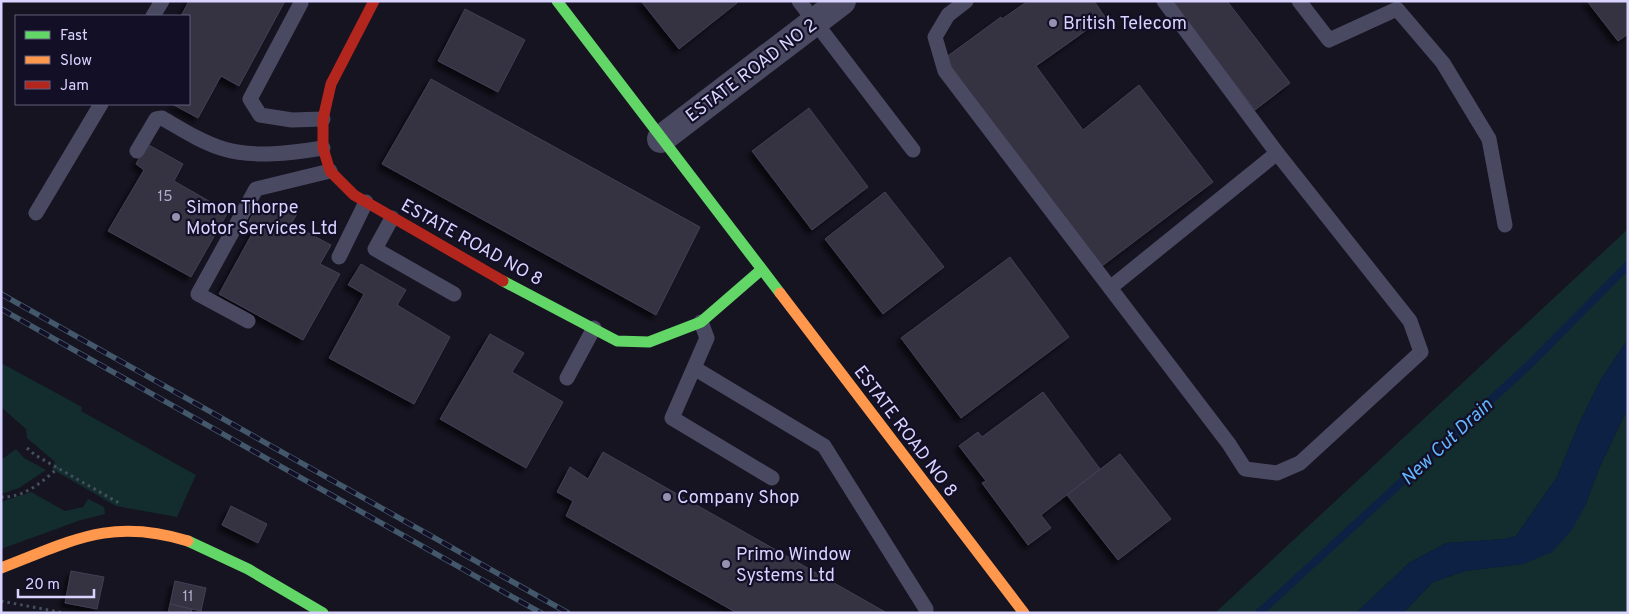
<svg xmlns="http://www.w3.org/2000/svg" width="1629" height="614" font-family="Overpass,sans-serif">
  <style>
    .green { fill: #132c2d }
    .water { fill: #0d2144 }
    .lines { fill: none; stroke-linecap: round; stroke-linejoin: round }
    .stream { stroke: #0d2144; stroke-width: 8 }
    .building { fill: #343243; stroke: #433f54; filter: url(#shadow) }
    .path { stroke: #44505f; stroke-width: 3; stroke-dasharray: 2.5 4; stroke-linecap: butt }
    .lane { stroke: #4a4962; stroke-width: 15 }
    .street { stroke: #4a4962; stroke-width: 28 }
    .fast { stroke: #63d668; stroke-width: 11 }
    .slow { stroke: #ff974d; stroke-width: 11 }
    .jam { stroke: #b3261e; stroke-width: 11 }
    .rail-casing { stroke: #43596b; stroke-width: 5.5 }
    .rail { stroke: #130f26; stroke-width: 4; stroke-dasharray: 11; stroke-linecap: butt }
    .poi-dot { fill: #9591b1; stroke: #130f26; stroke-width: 2 }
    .labels { text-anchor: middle; stroke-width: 4.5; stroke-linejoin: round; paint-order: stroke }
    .number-label { font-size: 15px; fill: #b0acd0 }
    .poi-label { font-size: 18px; fill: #d9d4ff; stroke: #130f26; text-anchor: start }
    .street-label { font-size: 18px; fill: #d9d4ff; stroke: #130f26 }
    .water-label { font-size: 19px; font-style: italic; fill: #62b6ff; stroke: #130f26 }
  </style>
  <defs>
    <filter id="shadow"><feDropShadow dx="-4.5" dy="4.5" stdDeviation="2.5" flood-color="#0009"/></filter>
  </defs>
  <rect width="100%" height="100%" fill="#161421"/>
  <path class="green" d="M1628,229V339L1601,379L1578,426L1557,477L1516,536L1505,539L1446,543L1409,563L1356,613H1215Z
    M1,363L82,407L81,411L196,475L177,517L116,506L52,469L55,462L27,438L26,429L1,407Z
    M1628,408V613H1403L1433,582L1465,571L1523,564L1585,506L1600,466Z
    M16,449L24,458L46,470L19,488L1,494V460Z
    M31,492L65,511L83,507L88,499L104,507L105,514L81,520L1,549V502Z"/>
  <path class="water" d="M1628,339V408L1600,466L1585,506L1571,531L1552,552L1523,564L1465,571L1433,582L1403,613H1356L1409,563L1446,543L1505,539L1516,536L1557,477L1578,426L1601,379Z"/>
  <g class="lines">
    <path class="stream" d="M1259,613L1529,365L1628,265"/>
  </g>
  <path class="building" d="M189,1H285L239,86L221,76L198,118L172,104H189V16H181Z
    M641,1H736L737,3L679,49Z
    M1028,1H1094L1105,17L1036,66L1083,130L1139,85L1213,182L1102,266L1027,170L945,58L1001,17L1002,19Z
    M1172,1H1227L1290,83L1255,110Z
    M1587,1H1628V34L1618,41Z
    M465,9L525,40L498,92L438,61Z
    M431,79L700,227L656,315L382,164Z
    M809,108L868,187L812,230L752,151Z
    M147,144L183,164L174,181L228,212L191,277L108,231L144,170L136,164Z
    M885,192L944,267L883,314L825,239Z
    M281,203L298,212L291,224L331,245L320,264L340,274L303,340L219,294L253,232L245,228L258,206L274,215Z
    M1010,257L1069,337L961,418L901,338Z
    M361,264L406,290L397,305L450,337L414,404L329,358L364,294L348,285Z
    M490,334L524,353L512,372L563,402L526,468L440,419Z
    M1043,392L1100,469L1041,515L1051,528L1028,545L982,483L986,481L959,446L978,432L982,437Z
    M603,452L887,613H737L566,516L573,501L557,492L570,467L588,479Z
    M1120,454L1171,519L1118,560L1067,495Z
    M231,506L267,524L258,543L222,525Z
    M71,571L104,577L97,609L65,603Z
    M175,581L206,588L201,611L170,604Z
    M170,604L192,609L191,613H168Z"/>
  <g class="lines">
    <path class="path" d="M27,448L35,455L119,503
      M1,497C24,498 42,482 58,468
      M1,601L64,613"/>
    <path class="lane" d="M799,1L913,150
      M966,1L948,15L935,37L945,71L1229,444L1245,469L1277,473L1300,463L1421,352L1410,321L1277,153L1164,1
      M1299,1L1329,40L1397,9L1443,63L1489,139L1505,225
      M301,3L250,99L260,115L292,120L323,119
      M153,16L162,1
      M137,151L156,119L162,118C181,129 203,143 224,149C254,158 292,153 323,148
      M36,213L101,104
      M392,218L375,249L454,294
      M339,257L366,202
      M1110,288L1277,153
      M248,321L198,294L256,189L330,171
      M701,322L707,338L672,418L772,478
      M694,368L824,446L926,609
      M567,378L594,328"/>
    <path class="street" d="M661,139L842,1"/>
    <path class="fast" d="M557,1L780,293
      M503,281L617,341L649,342L701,322L761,270
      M188,541L248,569L323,613"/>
    <path class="slow" d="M780,293L1024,613
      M1,568C72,541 110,517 188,541"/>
    <path class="jam" d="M374,1L331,84L323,119V148L330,171L354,195L503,281"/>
    <g class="rail-casing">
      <path id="rail" d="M1,294L568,613
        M1,309L541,613"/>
    </g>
    <use href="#rail" class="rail"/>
  </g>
  <g class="poi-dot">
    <circle cx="1053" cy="23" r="5"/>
    <circle cx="176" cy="217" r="5"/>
    <circle cx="667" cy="497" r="5"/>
    <circle cx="726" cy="564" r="5"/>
  </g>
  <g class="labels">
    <g class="number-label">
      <text x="165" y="201">15</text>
      <text x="188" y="601">11</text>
    </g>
    <g class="poi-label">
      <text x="1063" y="29">British Telecom</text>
      <text x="186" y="213">Simon Thorpe<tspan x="186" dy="21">Motor Services Ltd</tspan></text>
      <text x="677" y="503">Company Shop</text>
      <text x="736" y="560">Primo Window<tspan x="736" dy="21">Systems Ltd</tspan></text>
    </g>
    <g class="street-label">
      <text transform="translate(751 70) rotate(-37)" y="6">ESTATE ROAD NO 2</text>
      <text transform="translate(472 242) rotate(29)" y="6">ESTATE ROAD NO 8</text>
      <text transform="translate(906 431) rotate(53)" y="6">ESTATE ROAD NO 8</text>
    </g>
    <g class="water-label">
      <text transform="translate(1446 441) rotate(-43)" y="7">New Cut Drain</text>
    </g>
  </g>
  <rect width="1629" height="614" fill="none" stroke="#d9d4ff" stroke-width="5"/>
  <rect x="15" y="15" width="175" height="90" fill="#130f26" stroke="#625e7d"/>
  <rect x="25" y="31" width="25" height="8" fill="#63d668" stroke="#625e7d"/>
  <text x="60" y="40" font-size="15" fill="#d9d4ff">Fast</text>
  <rect x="25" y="56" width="25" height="8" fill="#ff974d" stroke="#625e7d"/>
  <text x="60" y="65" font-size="15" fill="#d9d4ff">Slow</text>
  <rect x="25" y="81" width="25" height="8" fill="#b3261e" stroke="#625e7d"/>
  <text x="60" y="90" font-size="15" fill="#d9d4ff">Jam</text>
  <path d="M18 589v8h76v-8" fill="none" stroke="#d9d4ff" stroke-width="2.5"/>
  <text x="25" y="589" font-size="15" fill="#d9d4ff" stroke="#130f26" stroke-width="4" paint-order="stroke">20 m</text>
</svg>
